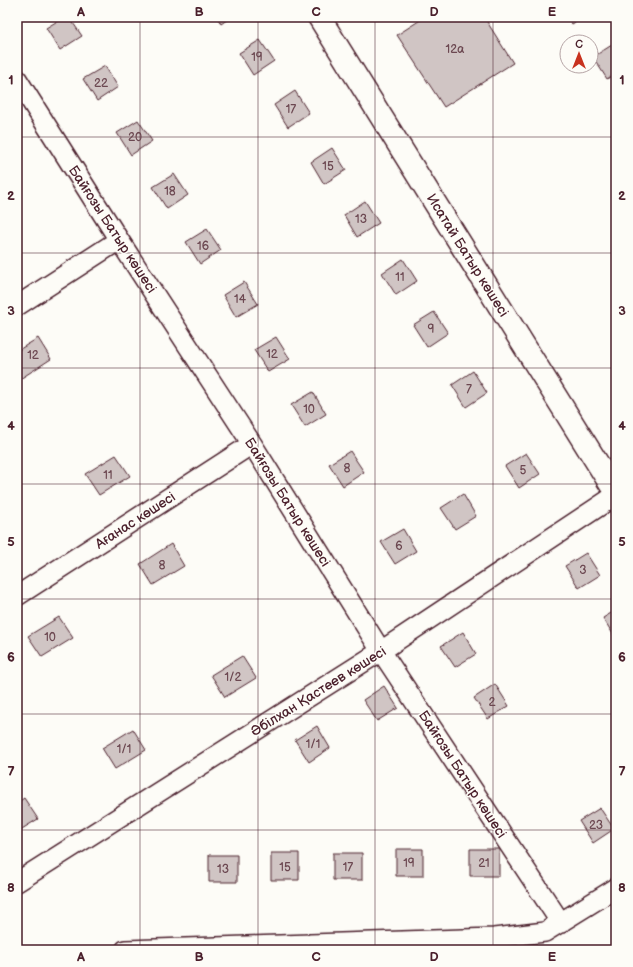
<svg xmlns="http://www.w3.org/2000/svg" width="633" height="967" font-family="'Balsamiq Sans',sans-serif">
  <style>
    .building { fill: #d0c5c4; stroke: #4a1f2b }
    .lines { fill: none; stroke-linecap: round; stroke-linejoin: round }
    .street-casing { stroke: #4a1f2b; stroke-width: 22 }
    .secondary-casing { stroke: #4a1f2b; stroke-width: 25 }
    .street { stroke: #fdfcf7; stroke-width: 19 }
    .secondary { stroke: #fdfcf7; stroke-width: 22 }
    .grid { fill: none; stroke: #4a1f2b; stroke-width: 1; stroke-opacity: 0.55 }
    .labels { text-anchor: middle; stroke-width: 3; stroke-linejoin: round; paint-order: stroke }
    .number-label { font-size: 12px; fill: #6c4851 }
    .street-label { font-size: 14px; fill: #4a1f2b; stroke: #fdfcf7 }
    .neatline { fill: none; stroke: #4a1f2b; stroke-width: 1.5 }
    .grid-label { font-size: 13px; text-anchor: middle; font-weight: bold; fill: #4a1f2b }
  </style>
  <rect width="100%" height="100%" fill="#fdfcf7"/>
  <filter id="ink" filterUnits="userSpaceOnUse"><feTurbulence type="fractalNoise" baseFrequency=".025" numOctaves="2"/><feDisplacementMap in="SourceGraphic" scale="8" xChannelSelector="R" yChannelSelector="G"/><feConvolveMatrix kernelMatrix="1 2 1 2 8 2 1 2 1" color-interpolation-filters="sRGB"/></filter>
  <g filter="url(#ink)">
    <path class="building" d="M64,17H69L82,36L60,50L46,28Z
      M217,17H231L221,24Z
      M425,17H484L513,63L444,107L397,35Z
      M567,17H584L572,24Z
      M260,40L274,61L253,75L239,53Z
      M615,43L616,46V73L607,79L593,57Z
      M105,66L118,87L97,101L83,79Z
      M295,91L309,113L288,127L274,105Z
      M138,120L152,141L131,155L117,133Z
      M332,148L346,170L324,184L311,162Z
      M174,174L188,195L167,209L153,187Z
      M365,201L379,223L357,237L344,215Z
      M207,229L221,250L200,264L186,242Z
      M403,259L417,281L396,295L382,273Z
      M244,282L258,304L236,317L223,295Z
      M434,312L448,333L427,347L413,325Z
      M276,337L290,359L268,372L254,350Z
      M38,338L51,359L20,379L17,373V351Z
      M473,371L487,393L466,407L452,385Z
      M313,392L326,414L305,427L291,405Z
      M350,451L364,472L343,486L329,464Z
      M526,453L540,474L519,488L505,466Z
      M116,455L130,476L99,495L85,474Z
      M463,494L476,516L455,529L441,508Z
      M403,529L416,551L395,564L381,542Z
      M171,544L184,566L153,585L140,564Z
      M586,553L600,575L579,588L565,566Z
      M616,610V639L603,618Z
      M59,617L73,638L42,657L28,636Z
      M463,632L476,654L455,667L441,646Z
      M242,656L256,678L225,697L211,675Z
      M495,684L509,706L488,719L474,698Z
      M384,686L398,708L377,721L363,700Z
      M317,726L330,748L309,762L295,740Z
      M133,729L146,750L115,769L102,748Z
      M24,798L38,819L17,832V803Z
      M600,808L614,829L593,843L579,821Z
      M396,849H423V876H396Z
      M470,849H499V876H470Z
      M271,853H299V880H271Z
      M333,853H362V880H333Z
      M209,855H237V882H209Z"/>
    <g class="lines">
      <g class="street-casing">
        <path id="street" d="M17,79L119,240L252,444L381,651L561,923
          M17,306L119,240
          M17,596L252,444
          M17,882L381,651L616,495
          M125,950L494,938L545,932L616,888"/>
      </g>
      <g class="secondary-casing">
        <path id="secondary" d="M319,17L616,493"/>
      </g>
      <use href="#street" class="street"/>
      <use href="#secondary" class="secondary"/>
    </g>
  </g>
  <path class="grid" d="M140,17V950M258,17V950M375,17V950M493,17V950M17,137H616M17,253H616M17,368H616M17,484H616M17,599H616M17,714H616M17,830H616"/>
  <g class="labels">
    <g class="number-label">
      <text x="455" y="53">12а</text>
      <text x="257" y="61">19</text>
      <text x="101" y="87">22</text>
      <text x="291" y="113">17</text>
      <text x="135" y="141">20</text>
      <text x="328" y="170">15</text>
      <text x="170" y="195">18</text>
      <text x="361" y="223">13</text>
      <text x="203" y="250">16</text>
      <text x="400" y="281">11</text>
      <text x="240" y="303">14</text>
      <text x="431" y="333">9</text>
      <text x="272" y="358">12</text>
      <text x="33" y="359">12</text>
      <text x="469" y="393">7</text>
      <text x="309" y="413">10</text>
      <text x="347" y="472">8</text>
      <text x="523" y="474">5</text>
      <text x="108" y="479">11</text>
      <text x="399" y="550">6</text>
      <text x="162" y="569">8</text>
      <text x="583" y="574">3</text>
      <text x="50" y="641">10</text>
      <text x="233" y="681">1/2</text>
      <text x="492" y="706">2</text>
      <text x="313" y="748">1/1</text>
      <text x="124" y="753">1/1</text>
      <text x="596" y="829">23</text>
      <text x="409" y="867">19</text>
      <text x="484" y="867">21</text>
      <text x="285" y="871">15</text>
      <text x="348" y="871">17</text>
      <text x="223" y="873">13</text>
    </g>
    <g class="street-label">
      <text transform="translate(113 229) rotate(57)" y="5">Байғозы Батыр көшесі</text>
      <text transform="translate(468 255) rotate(58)" y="5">Исатай Батыр көшесі</text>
      <text transform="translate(288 502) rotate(58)" y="5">Байғозы Батыр көшесі</text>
      <text transform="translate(135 520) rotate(-33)" y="5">Ағанас көшесі</text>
      <text transform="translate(318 691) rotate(-32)" y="5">Әбілхан Қастеев көшесі</text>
      <text transform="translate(463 774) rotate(57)" y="5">Байғозы Батыр көшесі</text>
    </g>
  </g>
  <rect width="633" height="967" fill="none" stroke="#fdfcf7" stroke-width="44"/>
  <g transform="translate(579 54)"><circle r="19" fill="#fdfcf7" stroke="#b5a4a5"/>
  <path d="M0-3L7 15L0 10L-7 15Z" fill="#c8321e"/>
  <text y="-6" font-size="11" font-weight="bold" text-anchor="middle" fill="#4a1f2b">С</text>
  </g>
  <rect x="22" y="22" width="589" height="923" class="neatline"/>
  <g class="grid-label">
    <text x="81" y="16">A</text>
    <text x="199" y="16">B</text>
    <text x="316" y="16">C</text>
    <text x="434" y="16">D</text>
    <text x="552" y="16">E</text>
    <text x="11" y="84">1</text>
    <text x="622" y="84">1</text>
    <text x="11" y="200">2</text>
    <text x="622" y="200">2</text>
    <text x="11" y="315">3</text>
    <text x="622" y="315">3</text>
    <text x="11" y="430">4</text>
    <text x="622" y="430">4</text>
    <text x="11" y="546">5</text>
    <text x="622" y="546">5</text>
    <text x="11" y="661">6</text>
    <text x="622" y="661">6</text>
    <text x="11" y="776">7</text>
    <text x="622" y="776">7</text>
    <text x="11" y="892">8</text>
    <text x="622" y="892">8</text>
    <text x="81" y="961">A</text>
    <text x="199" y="961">B</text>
    <text x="316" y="961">C</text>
    <text x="434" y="961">D</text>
    <text x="552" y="961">E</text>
  </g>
</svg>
